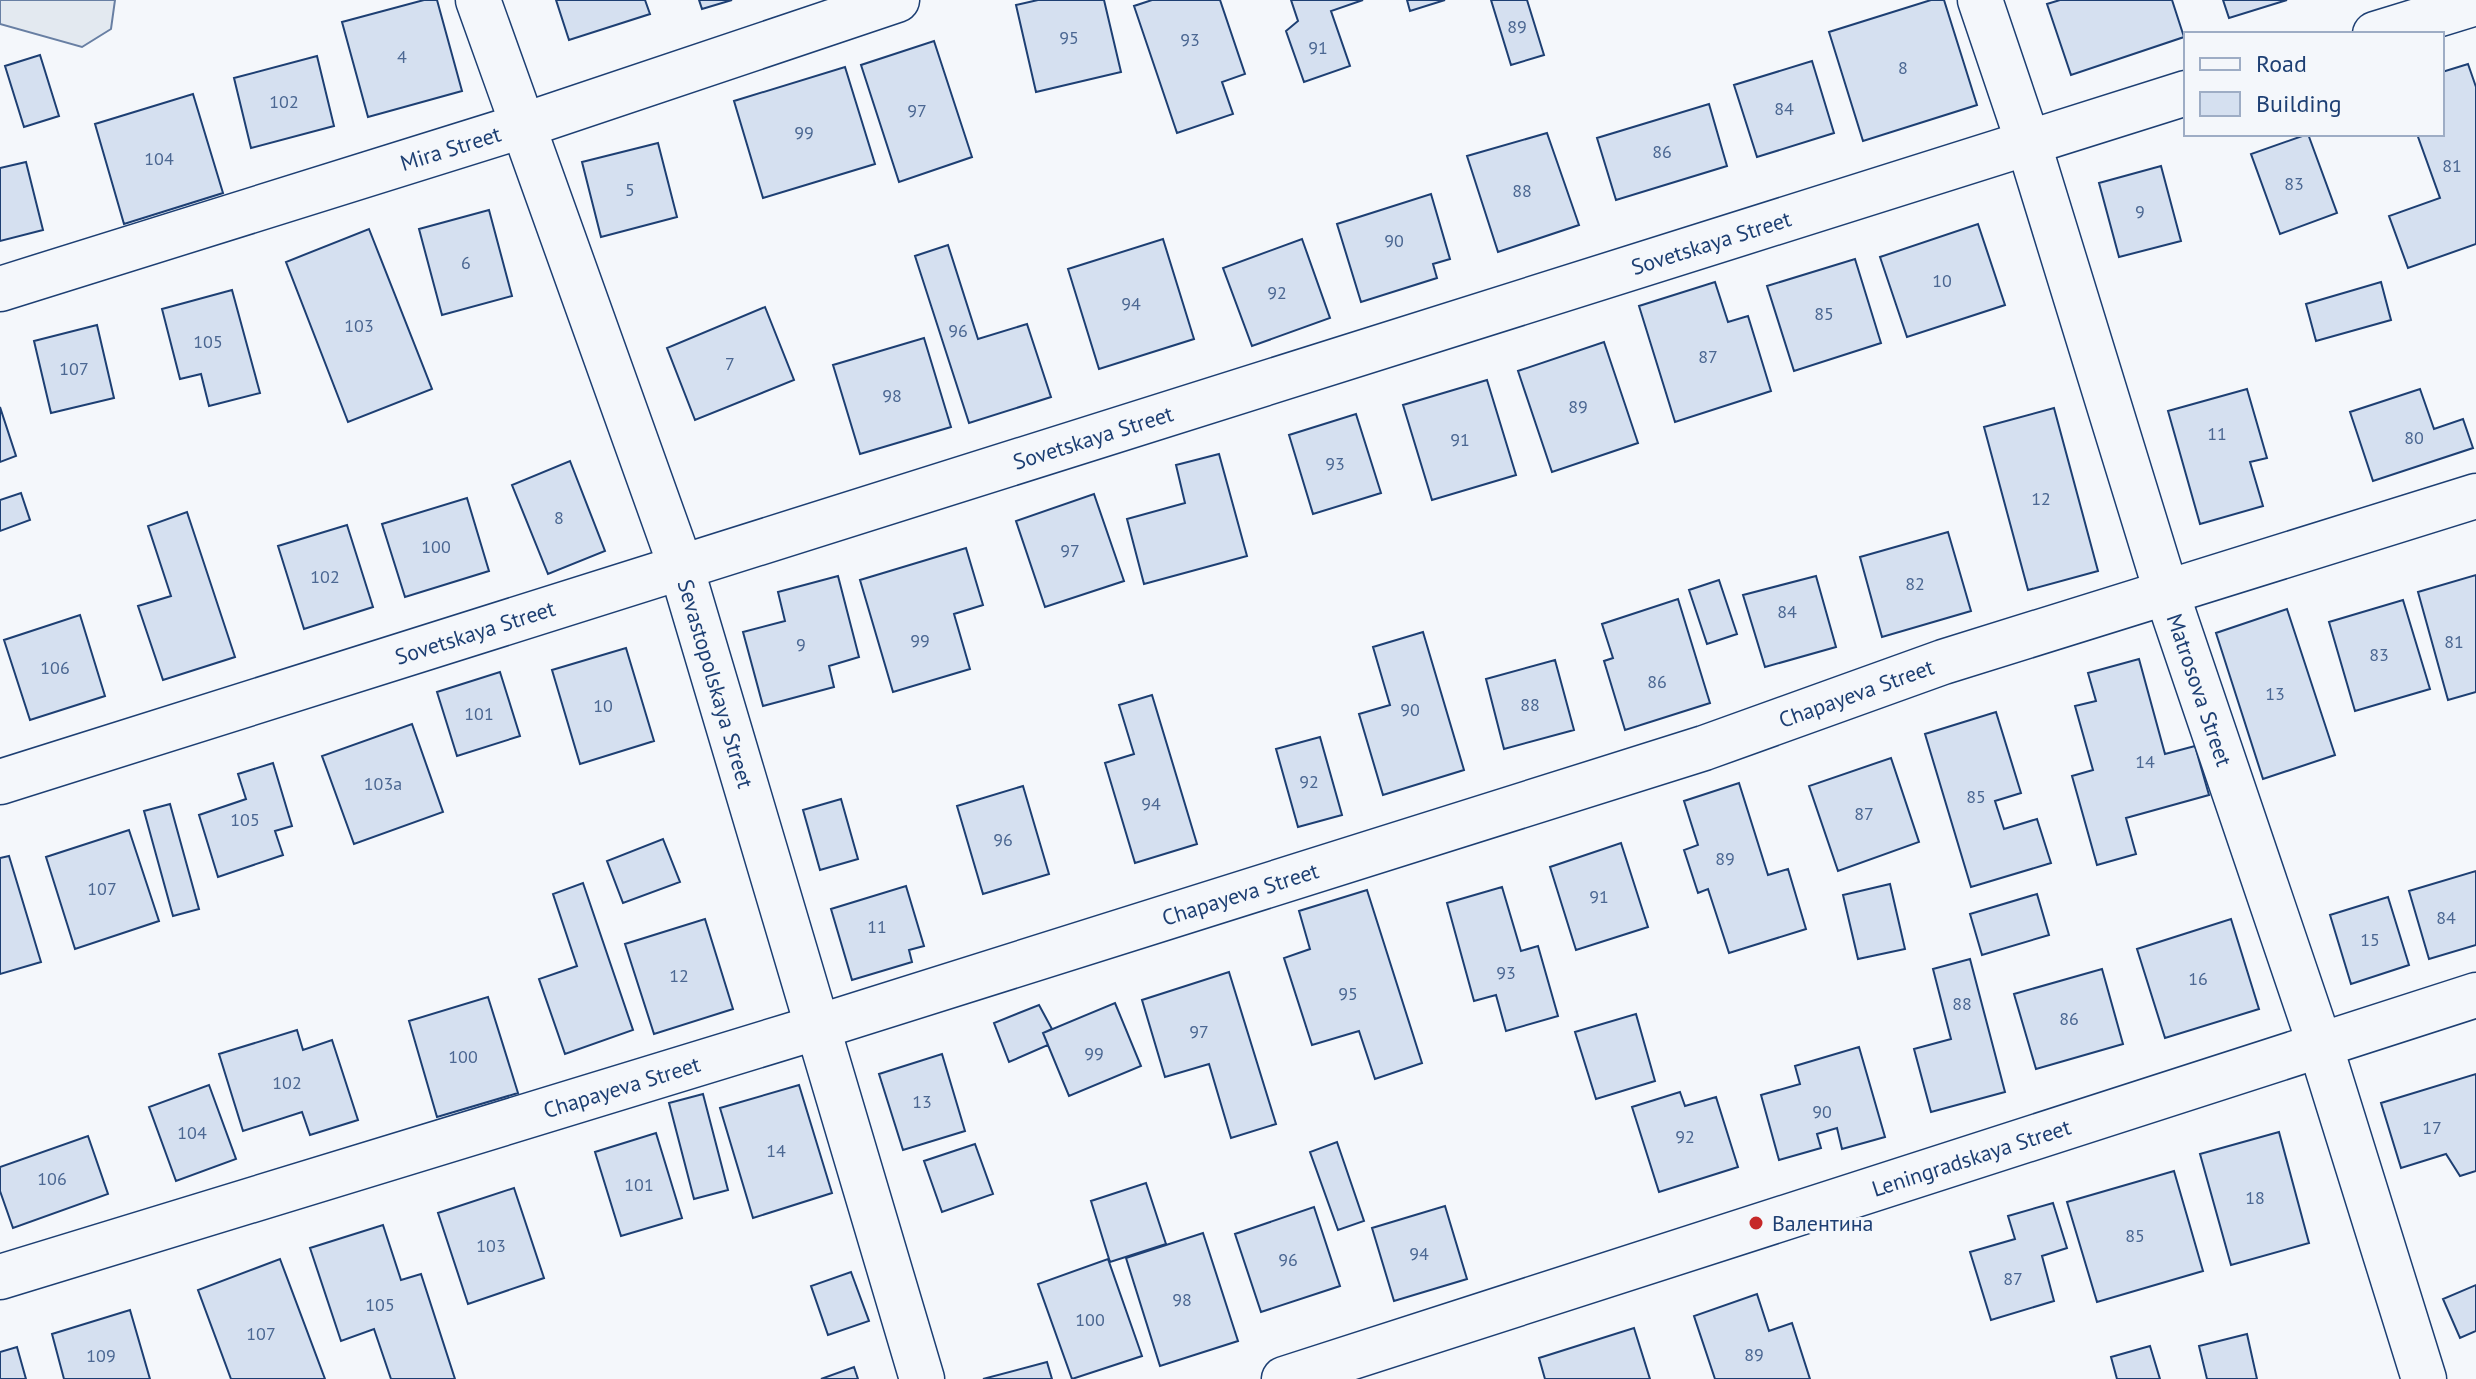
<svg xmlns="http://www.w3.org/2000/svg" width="2476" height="1379" font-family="'PT Sans',sans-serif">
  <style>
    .green { fill: #e3e9f0; stroke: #687fa3; stroke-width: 2 }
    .building { fill: #d5e0f0; stroke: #1d3f73; stroke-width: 2 }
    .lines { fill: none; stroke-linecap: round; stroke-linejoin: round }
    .minor-casing { stroke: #1d3f73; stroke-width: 47 }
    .minor { stroke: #f4f7fb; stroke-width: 44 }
    .poi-dot { fill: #c62828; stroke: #f4f7fb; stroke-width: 3 }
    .labels { text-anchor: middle; stroke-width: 6; stroke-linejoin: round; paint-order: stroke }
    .number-label { font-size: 18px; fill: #4b6792 }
    .street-label { font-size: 22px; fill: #1d3f73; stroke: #f4f7fb }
    .poi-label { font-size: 22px; fill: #1d3f73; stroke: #f4f7fb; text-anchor: start }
  </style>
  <rect width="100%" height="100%" fill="#f4f7fb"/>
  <path class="green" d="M0,0H115L111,29L82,47L0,24Z"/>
  <path class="building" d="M424,0H437L462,91L368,117L342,22Z
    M556,0H645L650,14L569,40Z
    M699,0H732L702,9Z
    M1038,0H1104L1121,72L1036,92L1016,5Z
    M1152,0H1220L1245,74L1222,82L1233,114L1177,133L1134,6Z
    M1291,0H1363L1331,11L1350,66L1304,82L1286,31L1298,21Z
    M1407,0H1445L1410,11Z
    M1491,0H1527L1544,55L1511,65Z
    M1931,0H1944L1977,105L1863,141L1829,32Z
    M2060,0H2172L2184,37L2071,75L2047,4Z
    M2223,0H2287L2229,18Z
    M934,41L972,157L899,182L861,65Z
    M40,55L59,116L24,127L5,66Z
    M317,56L334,126L251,148L234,78Z
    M1812,61L1834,133L1757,157L1734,85Z
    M2468,64L2476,87V244L2408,268L2389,216L2440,198L2417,134H2442V72Z
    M845,67L875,164L763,198L734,101Z
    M193,94L223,193L124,224L95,124Z
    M1709,104L1727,166L1616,200L1597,138Z
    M1547,133L1579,225L1498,252L1467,156Z
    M2308,134L2337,213L2280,234L2251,154Z
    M658,143L677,217L601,237L582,162Z
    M26,162L43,230L0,241V168Z
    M2161,166L2181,241L2119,257L2099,183Z
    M1431,194L1450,259L1433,264L1437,278L1361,302L1337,224Z
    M489,210L512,296L442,315L419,229Z
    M1978,224L2005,305L1907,337L1880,257Z
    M369,229L432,389L348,422L286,262Z
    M1163,239L1194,339L1099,369L1068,269Z
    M1302,239L1330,318L1252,346L1223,268Z
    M948,245L978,339L1027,324L1051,397L969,423L915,256Z
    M1855,259L1881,343L1794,371L1767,286Z
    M1715,282L1728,322L1748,316L1771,391L1675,422L1639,306Z
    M2381,282L2391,320L2316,341L2306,304Z
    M232,290L260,393L209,406L201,374L180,379L162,309Z
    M765,307L794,380L695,420L667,348Z
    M97,325L114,398L51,413L34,341Z
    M924,338L951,427L860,454L833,365Z
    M1604,342L1638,443L1552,472L1518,371Z
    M1487,380L1516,475L1432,500L1403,405Z
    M2247,389L2267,458L2250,462L2263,506L2200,524L2168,411Z
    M2420,389L2434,429L2463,419L2473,448L2373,481L2350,412Z
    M0,407L16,456L0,462Z
    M2054,408L2098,571L2028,590L1984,427Z
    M1356,414L1381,493L1313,514L1289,435Z
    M1219,454L1247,556L1144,584L1127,519L1185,503L1176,465Z
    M570,461L605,551L548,574L512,485Z
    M21,493L30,520L0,531V500Z
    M1094,494L1124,581L1045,607L1016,521Z
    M467,498L489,571L405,597L382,524Z
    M187,512L235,657L163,680L138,606L171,596L148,526Z
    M347,525L373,607L304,629L278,546Z
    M1948,532L1971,611L1882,637L1860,557Z
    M966,548L983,605L954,614L970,669L893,692L860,580Z
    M2476,575V692L2448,700L2418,592Z
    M838,576L859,657L829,666L834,687L763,706L743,632L785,621L778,592Z
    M1816,576L1836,647L1765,667L1743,595Z
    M1719,580L1737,634L1707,644L1689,590Z
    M1678,599L1710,703L1625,730L1604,661L1613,658L1602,624Z
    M2403,600L2430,689L2355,711L2329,622Z
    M2287,609L2335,755L2263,779L2216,633Z
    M80,615L105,696L30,720L4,640Z
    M1423,632L1464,770L1383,795L1359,714L1390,705L1373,647Z
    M626,648L654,741L580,764L552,670Z
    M2139,659L2165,754L2195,746L2209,795L2126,818L2136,854L2097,865L2072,776L2093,770L2075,706L2096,701L2088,673Z
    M1555,660L1574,730L1504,749L1486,679Z
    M500,672L520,736L457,756L437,692Z
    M1152,695L1197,844L1135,863L1105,763L1134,754L1119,705Z
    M1996,712L2021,793L1995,801L2004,829L2037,819L2051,863L1971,887L1925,734Z
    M412,724L443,812L354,844L322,756Z
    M1320,737L1342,815L1298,827L1276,749Z
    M1891,758L1919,842L1838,871L1809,786Z
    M273,763L292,826L275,831L283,855L218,877L199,815L246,799L238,774Z
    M1739,783L1768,875L1788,869L1806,929L1729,953L1708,889L1698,893L1684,850L1698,845L1684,801Z
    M1023,786L1049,874L983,894L957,806Z
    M841,799L858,859L820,870L803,810Z
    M170,804L199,909L173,916L144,811Z
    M129,830L159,921L75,949L46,857Z
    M663,839L680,882L623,903L607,861Z
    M1621,843L1648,927L1576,950L1550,867Z
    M9,856L41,962L0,974V858Z
    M2476,871V945L2429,959L2409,891Z
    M583,883L633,1030L565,1054L539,979L577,966L553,894Z
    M1890,884L1905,949L1858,959L1843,895Z
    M906,886L924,946L909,950L912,962L852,980L831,909Z
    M1502,887L1521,951L1538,946L1558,1016L1506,1031L1496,995L1474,1001L1447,903Z
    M1367,890L1422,1063L1375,1079L1359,1031L1312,1045L1284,958L1310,949L1299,911Z
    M2037,894L2049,935L1982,955L1970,914Z
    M2388,897L2409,965L2351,984L2330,915Z
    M705,919L733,1009L654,1034L625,944Z
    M2231,919L2259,1009L2165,1038L2137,949Z
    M1970,959L2005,1092L1931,1112L1914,1049L1951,1039L1933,969Z
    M2102,969L2123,1044L2036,1069L2014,994Z
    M1229,972L1276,1124L1231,1138L1209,1064L1165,1077L1142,1000Z
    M488,997L518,1093L437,1117L409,1021Z
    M1115,1003L1141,1066L1069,1096L1043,1033Z
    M1039,1005L1052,1029L1043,1033L1048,1045L1009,1062L994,1023Z
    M1636,1014L1655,1081L1596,1099L1575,1032Z
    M297,1030L303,1050L332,1040L358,1120L310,1135L302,1112L243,1131L219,1054Z
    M1859,1047L1885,1137L1842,1149L1837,1128L1817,1134L1821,1148L1779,1160L1761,1095L1800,1084L1795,1066Z
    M942,1054L965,1131L903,1150L879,1074Z
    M2476,1074V1171L2460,1176L2446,1154L2401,1168L2381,1103Z
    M209,1085L236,1159L176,1181L149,1107Z
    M799,1085L832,1193L753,1218L720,1108Z
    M1680,1092L1685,1106L1716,1097L1738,1167L1659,1192L1632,1107Z
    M703,1094L728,1190L694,1199L669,1103Z
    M2279,1132L2309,1243L2231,1265L2200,1154Z
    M656,1133L682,1218L621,1236L595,1152Z
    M88,1136L108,1194L13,1228L0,1191V1167Z
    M1337,1142L1364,1221L1338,1230L1310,1152Z
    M975,1144L993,1194L942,1212L924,1161Z
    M2174,1171L2203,1271L2097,1302L2067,1202Z
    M1146,1183L1166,1244L1110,1262L1091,1201Z
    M514,1188L544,1278L468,1304L438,1213Z
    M2053,1203L2067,1248L2042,1256L2054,1301L1991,1320L1970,1252L2015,1239L2008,1216Z
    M1445,1206L1467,1279L1394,1301L1372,1228Z
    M1314,1207L1340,1286L1261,1312L1235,1234Z
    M383,1225L401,1280L421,1274L455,1379H391L374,1329L341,1341L310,1248Z
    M1203,1233L1238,1341L1160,1366L1126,1258Z
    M280,1259L325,1379H231L198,1290Z
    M1108,1259L1142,1356L1072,1379L1038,1284Z
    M851,1272L869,1321L828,1335L811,1286Z
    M2476,1285V1331L2460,1338L2443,1299Z
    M1757,1294L1769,1331L1792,1323L1810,1379H1715L1694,1316Z
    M130,1310L150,1379H64L52,1334Z
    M1634,1328L1650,1379H1545L1539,1358Z
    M2247,1334L2257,1379H2207L2199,1346Z
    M2150,1346L2160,1379H2117L2111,1357Z
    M17,1347L26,1379H0V1352Z
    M1047,1362L1052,1379H983Z
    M854,1367L858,1379H821Z"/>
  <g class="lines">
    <g class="minor-casing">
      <g id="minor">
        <path id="s1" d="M478,0L681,567L922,1379"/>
        <path id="s2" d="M1980,0L2028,142L2167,594L2320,1045L2424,1379"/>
        <path d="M2375,34L2476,3"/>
        <path id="s3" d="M0,289L525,125L897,0"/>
        <path id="s4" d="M0,782L2186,93"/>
        <path id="s5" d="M0,1277L818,1027L1704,748L1943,662L2476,496"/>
        <path id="s6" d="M1284,1379L2476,995"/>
      </g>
    </g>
    <use href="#minor" class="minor"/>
  </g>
  <circle class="poi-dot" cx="1756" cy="1223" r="8"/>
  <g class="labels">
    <g class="number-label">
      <text x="1517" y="33">89</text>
      <text x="1069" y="44">95</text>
      <text x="1190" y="46">93</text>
      <text x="1318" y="54">91</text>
      <text x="402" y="63">4</text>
      <text x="1903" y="74">8</text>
      <text x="284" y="108">102</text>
      <text x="1784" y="115">84</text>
      <text x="917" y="117">97</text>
      <text x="804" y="139">99</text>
      <text x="1662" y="158">86</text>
      <text x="159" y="165">104</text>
      <text x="2452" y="172">81</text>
      <text x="2294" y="190">83</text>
      <text x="630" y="196">5</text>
      <text x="1522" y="197">88</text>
      <text x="2140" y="218">9</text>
      <text x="1394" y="247">90</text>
      <text x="466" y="269">6</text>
      <text x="1942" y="287">10</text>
      <text x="1277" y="299">92</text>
      <text x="1131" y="310">94</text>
      <text x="1824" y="320">85</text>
      <text x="359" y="332">103</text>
      <text x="958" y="337">96</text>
      <text x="208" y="348">105</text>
      <text x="1708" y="363">87</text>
      <text x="730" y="370">7</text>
      <text x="74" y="375">107</text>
      <text x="892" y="402">98</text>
      <text x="1578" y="413">89</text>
      <text x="2217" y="440">11</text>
      <text x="2414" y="444">80</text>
      <text x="1460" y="446">91</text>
      <text x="1335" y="470">93</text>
      <text x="2041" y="505">12</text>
      <text x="559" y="524">8</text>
      <text x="436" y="553">100</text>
      <text x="1070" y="557">97</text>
      <text x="325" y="583">102</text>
      <text x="1915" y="590">82</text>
      <text x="1787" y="618">84</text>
      <text x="920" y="647">99</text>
      <text x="2454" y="648">81</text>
      <text x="801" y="651">9</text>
      <text x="2379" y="661">83</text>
      <text x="55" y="674">106</text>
      <text x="1657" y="688">86</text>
      <text x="2275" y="700">13</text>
      <text x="1530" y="711">88</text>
      <text x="603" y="712">10</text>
      <text x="1410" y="716">90</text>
      <text x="479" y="720">101</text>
      <text x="2145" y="768">14</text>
      <text x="1309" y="788">92</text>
      <text x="383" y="790">103а</text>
      <text x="1976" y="803">85</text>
      <text x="1151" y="810">94</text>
      <text x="1864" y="820">87</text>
      <text x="245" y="826">105</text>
      <text x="1003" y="846">96</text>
      <text x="1725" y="865">89</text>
      <text x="102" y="895">107</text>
      <text x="1599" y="903">91</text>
      <text x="2446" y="924">84</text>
      <text x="877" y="933">11</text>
      <text x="2370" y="946">15</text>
      <text x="1506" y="979">93</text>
      <text x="679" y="982">12</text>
      <text x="2198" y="985">16</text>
      <text x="1348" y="1000">95</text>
      <text x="1962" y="1010">88</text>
      <text x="2069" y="1025">86</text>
      <text x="1199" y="1038">97</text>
      <text x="1094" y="1060">99</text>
      <text x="463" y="1063">100</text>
      <text x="287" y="1089">102</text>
      <text x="922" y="1108">13</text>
      <text x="1822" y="1118">90</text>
      <text x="2432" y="1134">17</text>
      <text x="192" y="1139">104</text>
      <text x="1685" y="1143">92</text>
      <text x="776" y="1157">14</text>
      <text x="52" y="1185">106</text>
      <text x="639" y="1191">101</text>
      <text x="2255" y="1204">18</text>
      <text x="2135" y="1242">85</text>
      <text x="491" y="1252">103</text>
      <text x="1419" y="1260">94</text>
      <text x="1288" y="1266">96</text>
      <text x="2013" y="1285">87</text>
      <text x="1182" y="1306">98</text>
      <text x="380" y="1311">105</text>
      <text x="1090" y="1326">100</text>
      <text x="261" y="1340">107</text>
      <text x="1754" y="1361">89</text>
      <text x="101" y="1362">109</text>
    </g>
    <g class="street-label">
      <text dy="8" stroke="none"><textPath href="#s3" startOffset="472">Mira Street</textPath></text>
      <text dy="8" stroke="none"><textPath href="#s4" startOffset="1794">Sovetskaya Street</textPath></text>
      <text dy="8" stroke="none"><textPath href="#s4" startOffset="1146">Sovetskaya Street</textPath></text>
      <text dy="8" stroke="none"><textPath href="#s4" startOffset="498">Sovetskaya Street</textPath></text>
      <text dy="8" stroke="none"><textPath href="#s1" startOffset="724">Sevastopolskaya Street</textPath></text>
      <text dy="8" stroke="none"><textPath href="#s2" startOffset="724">Matrosova Street</textPath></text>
      <text dy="8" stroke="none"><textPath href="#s5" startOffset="1946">Chapayeva Street</textPath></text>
      <text dy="8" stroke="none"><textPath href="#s5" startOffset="1298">Chapayeva Street</textPath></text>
      <text dy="8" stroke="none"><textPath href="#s5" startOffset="650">Chapayeva Street</textPath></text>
      <text dy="8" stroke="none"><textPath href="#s6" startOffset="722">Leningradskaya Street</textPath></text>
    </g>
    <g class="poi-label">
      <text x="1772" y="1231">Валентина</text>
    </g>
  </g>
  <rect x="2184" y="32" width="260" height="104" fill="#f4f7fb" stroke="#9eadc5" stroke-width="2"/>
  <rect x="2200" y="58" width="40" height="12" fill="#f4f7fb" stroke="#9eadc5" stroke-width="2"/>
  <text x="2256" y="72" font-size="24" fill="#1d3f73">Road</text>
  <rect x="2200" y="92" width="40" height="24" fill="#d5e0f0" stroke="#9eadc5" stroke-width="2"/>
  <text x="2256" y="112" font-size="24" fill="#1d3f73">Building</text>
</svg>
